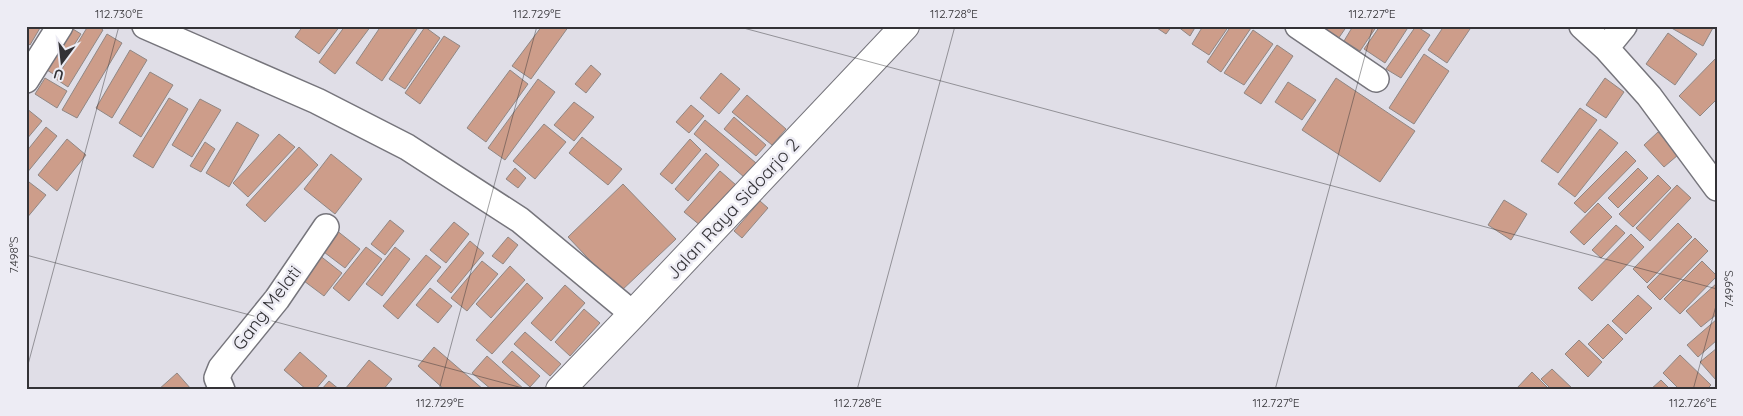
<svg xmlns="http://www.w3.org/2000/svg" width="1743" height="416" font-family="Quicksand,sans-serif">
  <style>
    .building { fill: #cd9d8a; stroke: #908784 }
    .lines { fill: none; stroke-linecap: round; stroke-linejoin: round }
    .minor-casing { stroke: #76757c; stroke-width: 28 }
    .tertiary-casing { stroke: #76757c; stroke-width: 30 }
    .minor { stroke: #fff; stroke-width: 25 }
    .tertiary { stroke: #fff; stroke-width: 28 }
    .ticks { fill: none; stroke: #333236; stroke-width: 1; stroke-opacity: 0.45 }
    .labels { text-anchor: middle; stroke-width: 5; stroke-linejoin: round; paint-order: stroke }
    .street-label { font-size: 18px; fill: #333236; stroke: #edecf4 }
    .neatline { fill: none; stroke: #333236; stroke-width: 2 }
    .ticks-label { font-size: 12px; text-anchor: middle; fill: #333236 }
  </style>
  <rect width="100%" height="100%" fill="#e0dee7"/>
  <path class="building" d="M26,26H37L40,28L30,45L26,42Z
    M68,26L81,34L55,75L42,67Z
    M88,26H98L103,30L68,87L56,79Z
    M303,26H340L319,54L295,37Z
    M345,26H371L335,74L319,62Z
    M381,26H419L382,81L356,63Z
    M542,26H569L531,79L512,66Z
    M1154,26H1172L1166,34Z
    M1177,26H1196L1190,36Z
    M1203,26H1229L1209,55L1192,44Z
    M1231,26H1249L1251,28L1221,72L1207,62Z
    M1318,26H1347L1338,39Z
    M1353,26H1377L1360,51L1344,41Z
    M1380,26H1409L1385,63L1364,49Z
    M1416,26L1430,35L1401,78L1386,69Z
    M1444,26H1472L1447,63L1428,50Z
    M1668,26H1714L1703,46Z
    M425,27L440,38L405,89L389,79Z
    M1253,30L1273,44L1244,85L1224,73Z
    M1668,33L1697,54L1675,85L1646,64Z
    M107,34L122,43L77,118L62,110Z
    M444,36L460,46L420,104L405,93Z
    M1277,45L1293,56L1261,104L1244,93Z
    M130,50L147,60L112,118L96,108Z
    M1424,54L1449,71L1414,124L1389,108Z
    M1717,57V99L1700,116L1679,96Z
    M591,65L601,74L586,93L575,84Z
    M510,70L528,84L486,142L467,128Z
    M150,72L173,85L141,137L119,123Z
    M721,73L740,89L719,114L700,98Z
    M45,78L67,91L57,108L35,94Z
    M1336,78L1415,131L1380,182L1302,130Z
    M1605,78L1624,92L1606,118L1586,105Z
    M538,79L555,92L505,160L488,148Z
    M1288,82L1316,100L1302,120L1275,102Z
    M747,95L786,129L772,145L732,112Z
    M169,98L188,109L153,168L133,156Z
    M200,99L221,110L192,157L172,145Z
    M574,102L594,117L574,141L554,125Z
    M691,105L704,116L689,133L676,122Z
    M26,108L42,121L26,140Z
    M1580,108L1597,120L1558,173L1541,161Z
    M734,117L766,145L756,156L724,129Z
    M705,120L756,163L744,177L694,134Z
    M237,122L259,135L229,187L206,173Z
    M544,124L566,142L535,179L513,161Z
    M46,127L57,136L26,174V152Z
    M1600,129L1618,143L1575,197L1558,184Z
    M1658,132L1678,155L1664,167L1644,145Z
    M279,134L295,147L248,197L233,183Z
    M582,137L622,169L608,185L569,153Z
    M67,139L86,155L57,191L38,175Z
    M690,139L701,150L672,184L660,174Z
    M205,142L215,149L201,172L190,166Z
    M299,147L318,165L265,222L246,205Z
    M1626,151L1636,161L1585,213L1574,203Z
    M706,153L719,165L688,201L675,189Z
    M331,154L362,179L335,214L304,189Z
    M515,168L526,178L518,188L506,179Z
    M1638,168L1648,178L1618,208L1608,198Z
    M720,171L736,185L701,226L684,212Z
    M1658,175L1671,188L1633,227L1619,214Z
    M29,182L46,195L26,219V186Z
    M623,184L676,239L620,292L568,237Z
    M1677,185L1691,198L1650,241L1636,228Z
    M1504,200L1527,214L1511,240L1488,225Z
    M760,201L768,208L742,238L734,231Z
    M1598,203L1612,217L1584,245L1570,232Z
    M390,220L404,231L385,255L371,244Z
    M454,222L469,234L446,263L430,250Z
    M1678,223L1692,237L1647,283L1633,269Z
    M1616,225L1625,233L1601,258L1592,250Z
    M331,226L360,249L345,268L316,246Z
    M1631,234L1644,247L1592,301L1578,288Z
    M508,237L518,245L503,264L492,256Z
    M1695,238L1708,251L1660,300L1647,287Z
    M470,241L484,253L451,293L437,281Z
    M366,247L382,259L349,301L333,288Z
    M395,247L410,259L382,296L366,284Z
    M314,251L342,273L324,296L296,275Z
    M426,255L441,267L398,319L383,306Z
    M482,261L498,274L467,311L451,298Z
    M1702,261L1717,276L1680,314L1664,299Z
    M510,266L525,280L491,318L476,304Z
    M527,283L543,298L492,354L476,340Z
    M1717,283V314L1701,327L1686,311Z
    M565,285L585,303L551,341L531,323Z
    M430,288L452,306L438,323L416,305Z
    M1638,295L1652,308L1626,334L1612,321Z
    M584,309L600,323L570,356L555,342Z
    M1717,319V340L1698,357L1687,345Z
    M1608,324L1623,339L1603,359L1588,344Z
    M525,332L561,364L550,376L514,344Z
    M1579,340L1602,362L1588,377L1565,354Z
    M434,347L484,390H445L418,366Z
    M1717,348V380H1716L1700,362Z
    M512,351L540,376L530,387L502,362Z
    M300,352L327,376L315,390H307L284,370Z
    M1680,355L1711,385L1706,390H1680L1663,373Z
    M487,356L525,390H492L472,373Z
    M369,360L392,379L383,390H346L345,389Z
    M1552,369L1574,390H1552L1541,379Z
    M1532,372L1550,390H1518L1517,388Z
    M177,373L191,389L158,390Z
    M1661,380L1671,390H1650Z
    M329,381L340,390H321Z"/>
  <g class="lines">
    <g class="minor-casing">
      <path id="minor" d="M145,26L317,101L407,147L520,220L633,314
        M1298,26L1376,79
        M1582,26L1606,48L1649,96L1717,188
        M1606,48L1624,26
        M26,80L60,26
        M222,390L217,378L221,368L277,299L326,227"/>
    </g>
    <g class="tertiary-casing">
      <path id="tertiary" d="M560,390L633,314L905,26"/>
    </g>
    <use href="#minor" class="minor"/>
    <use href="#tertiary" class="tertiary"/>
  </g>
  <path class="ticks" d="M736,26L1717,289M26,255L530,390M26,372L119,26M439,390L537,26M857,390L955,26M1275,390L1373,26M1693,390L1717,302"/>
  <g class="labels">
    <g class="street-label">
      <text transform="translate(733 209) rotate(-47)" y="6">Jalan Raya Sidoarjo 2</text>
      <text transform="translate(267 308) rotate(-53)" y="6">Gang Melati</text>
    </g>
  </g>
  <rect width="1743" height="416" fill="none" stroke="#edecf4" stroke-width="55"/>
  <g transform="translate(62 62) rotate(195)" stroke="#edecf4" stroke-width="4" paint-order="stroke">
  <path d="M0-4L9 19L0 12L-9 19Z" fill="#333236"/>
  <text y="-8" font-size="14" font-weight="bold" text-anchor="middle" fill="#333236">U</text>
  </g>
  <rect x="28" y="28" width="1688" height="360" class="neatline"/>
  <g class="ticks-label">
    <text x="119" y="18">112.730°E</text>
    <text x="537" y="18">112.729°E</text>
    <text x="954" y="18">112.728°E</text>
    <text x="1372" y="18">112.727°E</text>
    <text transform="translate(14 255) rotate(-90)" y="4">7.498°S</text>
    <text transform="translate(1729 289) rotate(-90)" y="4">7.499°S</text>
    <text x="440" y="407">112.729°E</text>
    <text x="858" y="407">112.728°E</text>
    <text x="1276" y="407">112.727°E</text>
    <text x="1693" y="407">112.726°E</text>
  </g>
</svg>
